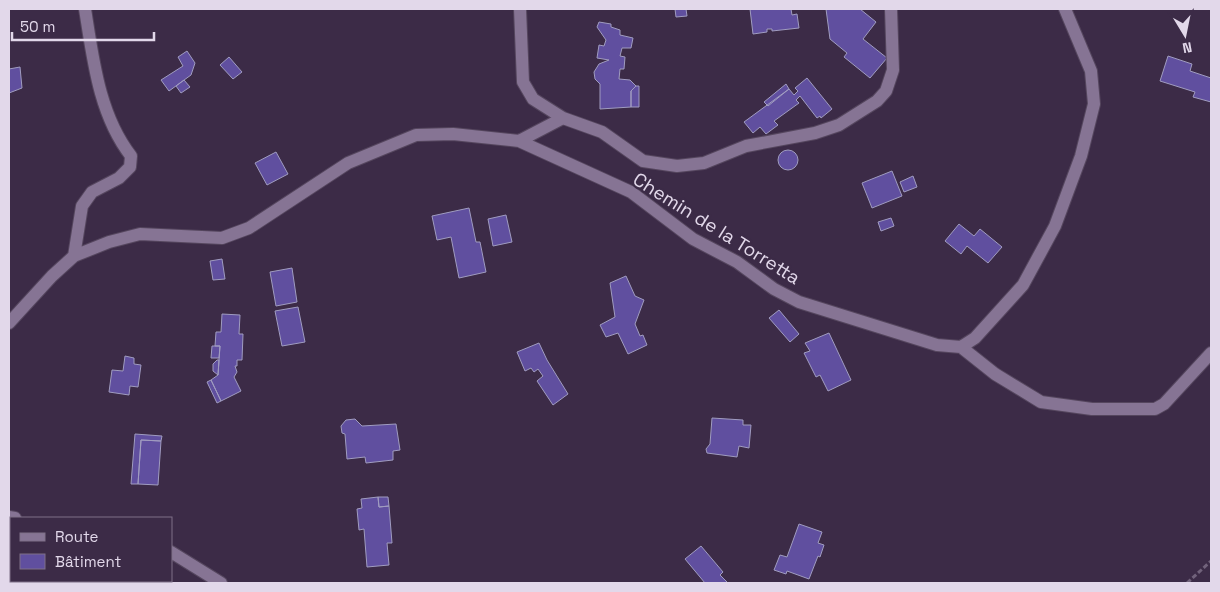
<svg xmlns="http://www.w3.org/2000/svg" width="1220" height="592" font-family="'Space Grotesk',sans-serif">
  <style>
    .building { fill: #604f9f; stroke: #a09cc0 }
    .lines { fill: none; stroke-linecap: round; stroke-linejoin: round }
    .minor-casing { stroke: #55465e; stroke-width: 14 }
    .path { stroke: #71627b; stroke-width: 3; stroke-dasharray: 5 2.5; stroke-linecap: butt }
    .minor { stroke: #867494; stroke-width: 12 }
    .labels { text-anchor: middle; stroke-width: 4.5; stroke-linejoin: round; paint-order: stroke }
    .street-label { font-size: 19px; fill: #e2d8ea; stroke: #3c2b47 }
  </style>
  <rect width="100%" height="100%" fill="#3c2b47"/>
  <path class="building" d="M675,9H686L687,16L676,17Z
    M750,9H791L792,15L797,14L799,28L772,31V29H767V32L753,34Z
    M826,9H860L876,22L863,39L887,58L870,78L844,57L847,53L830,39Z
    M599,22L611,24V27L620,30V35L633,38L631,48H622L620,56L625,57L624,69H620L619,79L630,80L636,86L631,91V107L600,109V84L595,79L594,72L599,64L609,60L597,58L599,45L604,46L606,40L597,27Z
    M187,51L195,63L191,75L169,91L161,80L183,66L178,57Z
    M1168,56L1192,64L1190,71L1211,78V102L1193,97L1195,92L1160,81Z
    M229,57L242,72L233,79L220,65Z
    M20,67L22,88L9,93V69Z
    M807,78L832,109L821,118L820,116L817,118L800,96L796,100L799,103L774,121L778,125L766,134L760,127L753,133L744,122L789,89L794,95L798,91L795,88Z
    M184,80L190,87L181,93L176,86Z
    M786,84L789,89L768,106L764,102Z
    M636,86H639V107H631V91Z
    M778 160a10 10 0 1 1 20 0a10 10 0 1 1-20 0Z
    M276,152L288,174L267,185L255,163Z
    M892,171L902,196L872,208L862,183Z
    M913,176L917,187L904,192L900,182Z
    M469,208L476,242H480L486,272L459,278L451,237L437,240L432,216Z
    M506,215L512,242L493,246L488,219Z
    M891,218L894,226L881,231L878,222Z
    M959,224L974,236L980,229L1002,247L988,263L967,246L961,254L945,241Z
    M222,259L225,279L213,280L210,261Z
    M292,268L297,302L276,306L270,272Z
    M626,276L635,296L644,300L635,324L640,336L643,335L647,345L628,354L618,333L606,337L600,325L615,317L610,283Z
    M298,307L305,342L282,346L275,311Z
    M779,310L799,334L790,342L769,318Z
    M222,314L240,315L239,334H243L242,360H237V366H235L237,372L234,377L241,391L221,401L211,380L218,375L220,346H215L216,332H221Z
    M829,333L851,380L828,391L820,375L816,377L804,353L810,351L805,343Z
    M539,343L547,360L568,394L553,405L537,381L543,376L538,369L534,372L531,368L525,371L517,352Z
    M212,346H220L219,358H211Z
    M125,356L134,358V364L141,365L138,387L130,386L129,395L109,392L112,370L123,371Z
    M217,360H219L218,375L213,371V364Z
    M211,380L221,401L217,403L207,382Z
    M712,418L743,420V425H751L749,448L739,446L737,457L707,453L706,449L710,444Z
    M355,419L362,426L396,424L400,450L393,451V460L366,463L365,457L347,459L345,434L342,433L341,426L346,420Z
    M135,434L162,436L161,441L141,440L138,484H131Z
    M141,440L161,441L158,485L138,484Z
    M378,497H388L389,506L379,507Z
    M378,497L379,507L389,506L392,543H387L389,565L367,567L364,529L359,530L357,509L362,508L361,499Z
    M799,524L822,532L818,543L824,545L820,557L818,556L809,579L787,571L786,574L774,570L780,555L787,557Z
    M701,546L723,572L720,575L728,583H705L685,559Z"/>
  <g class="lines">
    <g class="minor-casing">
      <path id="minor" d="M520,9L523,82L533,99L563,118
        M519,141L563,118L602,132L643,161L677,166L704,163L746,146L815,133L839,125L877,101L886,91L893,70L891,9
        M74,256L109,242L140,234L222,238L249,228L348,163L416,135L453,134L519,141L631,192L693,239L737,262L774,289L799,302L937,345L961,347L975,338L1023,285L1055,226L1081,156L1094,104L1091,71L1065,9
        M9,323L52,276L74,256L82,206L92,192L119,178L130,167L131,156C99,115 93,59 85,9
        M961,347L995,374L1041,402L1092,409H1155L1164,404L1211,353
        M9,517L15,518
        M171,552L221,583"/>
    </g>
    <path class="path" d="M1187,583L1211,561"/>
    <use href="#minor" class="minor"/>
  </g>
  <g class="labels">
    <g class="street-label">
      <text transform="translate(717 228) rotate(32)" y="7">Chemin de la Torretta</text>
    </g>
  </g>
  <rect width="1220" height="592" fill="none" stroke="#e2d8ea" stroke-width="20"/>
  <rect x="10" y="517" width="162" height="65" fill="#3c2b47" stroke="#7e7088"/>
  <rect x="20" y="533" width="25" height="8" fill="#867494" stroke="#7e7088"/>
  <text x="55" y="542" font-size="15" fill="#e2d8ea">Route</text>
  <rect x="20" y="554" width="25" height="15" fill="#604f9f" stroke="#7e7088"/>
  <text x="55" y="567" font-size="15" fill="#e2d8ea">Bâtiment</text>
  <g transform="translate(1185 35) rotate(170)" stroke="#3c2b47" stroke-width="4" paint-order="stroke">
  <path d="M0-4L9 19L0 12L-9 19Z" fill="#e2d8ea"/>
  <text y="-8" font-size="14" font-weight="bold" text-anchor="middle" fill="#e2d8ea">N</text>
  </g>
  <path d="M12 32v8h142v-8" fill="none" stroke="#e2d8ea" stroke-width="2.5"/>
  <text x="20" y="32" font-size="15" fill="#e2d8ea" stroke="#3c2b47" stroke-width="4" paint-order="stroke">50 m</text>
</svg>
